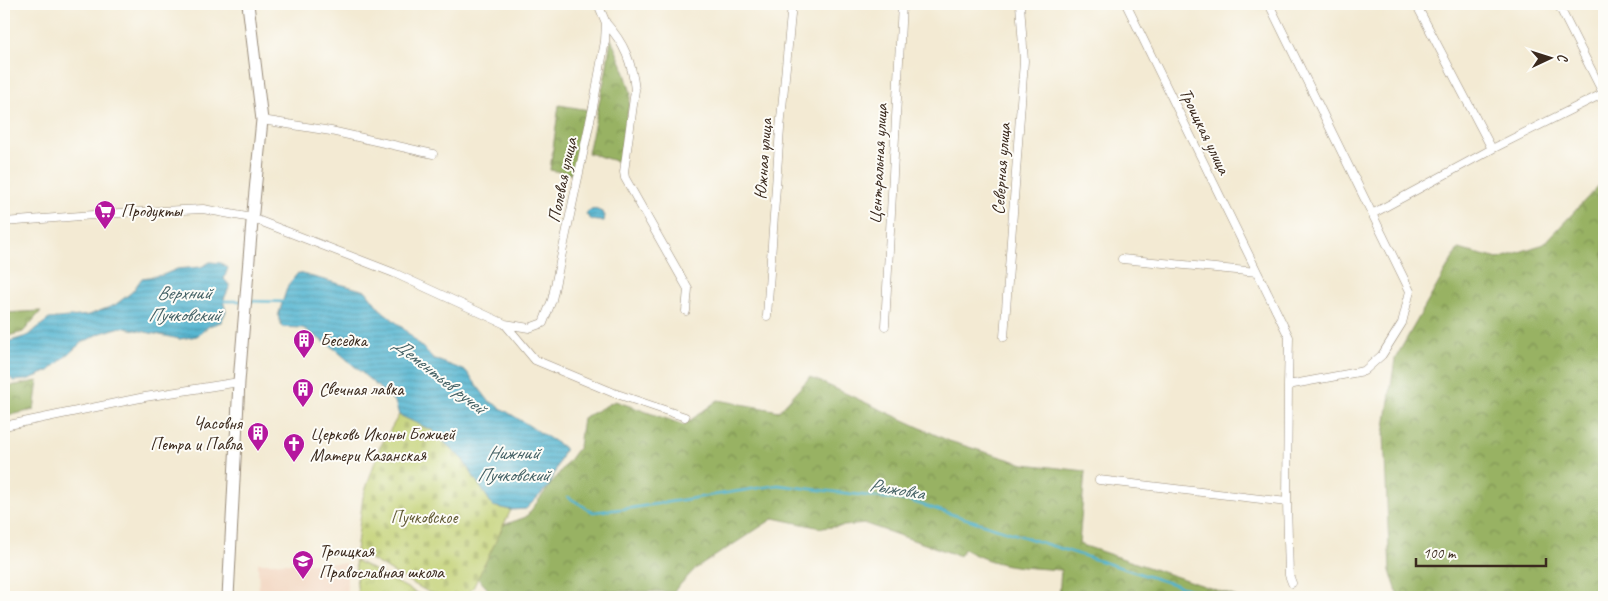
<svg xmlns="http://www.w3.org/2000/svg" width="1608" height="601" font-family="Caveat,sans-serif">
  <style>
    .built { fill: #f2d4be }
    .grass { fill: url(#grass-tufts); stroke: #7e7d48 }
    .forest { fill: url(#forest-crowns); stroke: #6a6e41 }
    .cemetery { fill: url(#cemetery-stones); stroke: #7e7d48 }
    .water { fill: url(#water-rules); stroke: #466f77 }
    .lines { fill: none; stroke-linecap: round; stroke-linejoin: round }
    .stream { stroke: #51b4d0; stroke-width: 2.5 }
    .street-casing { stroke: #978a78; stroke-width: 9 }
    .secondary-casing { stroke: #978a78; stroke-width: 13 }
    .street { stroke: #fff; stroke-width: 8 }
    .secondary { stroke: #fff; stroke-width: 11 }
    .labels { text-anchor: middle; stroke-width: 4; stroke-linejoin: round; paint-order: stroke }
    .street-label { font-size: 18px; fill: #3b2a1e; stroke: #fdfcf7 }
    .poi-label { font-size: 18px; fill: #3b2a1e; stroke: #fdfcf7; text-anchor: start }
    .park-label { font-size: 18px; fill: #635c37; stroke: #fdfcf7 }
    .water-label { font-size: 19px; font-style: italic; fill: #446165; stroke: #fdfcf7 }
  </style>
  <defs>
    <pattern id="grass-tufts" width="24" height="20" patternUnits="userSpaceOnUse" patternTransform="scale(1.25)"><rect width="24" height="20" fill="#c1d072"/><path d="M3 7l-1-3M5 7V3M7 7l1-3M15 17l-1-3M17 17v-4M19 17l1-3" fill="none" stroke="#a7b362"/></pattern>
    <pattern id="forest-crowns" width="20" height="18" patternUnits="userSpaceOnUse" patternTransform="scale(1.25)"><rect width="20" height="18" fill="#98b264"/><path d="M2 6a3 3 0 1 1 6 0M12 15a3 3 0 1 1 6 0" fill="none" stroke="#7d9152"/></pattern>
    <pattern id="cemetery-stones" width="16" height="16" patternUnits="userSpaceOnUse" patternTransform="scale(1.25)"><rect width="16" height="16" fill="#c1d072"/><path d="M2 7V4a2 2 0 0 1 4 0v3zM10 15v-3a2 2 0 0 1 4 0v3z" fill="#a7b362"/></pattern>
    <pattern id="water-rules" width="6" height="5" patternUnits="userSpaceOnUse" patternTransform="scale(1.25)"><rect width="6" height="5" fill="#51b4d0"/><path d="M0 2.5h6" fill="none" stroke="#4493a8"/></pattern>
  </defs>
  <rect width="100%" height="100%" fill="#fdfcf7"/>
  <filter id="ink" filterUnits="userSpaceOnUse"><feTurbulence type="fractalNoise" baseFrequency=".02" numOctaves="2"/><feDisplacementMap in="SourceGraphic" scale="10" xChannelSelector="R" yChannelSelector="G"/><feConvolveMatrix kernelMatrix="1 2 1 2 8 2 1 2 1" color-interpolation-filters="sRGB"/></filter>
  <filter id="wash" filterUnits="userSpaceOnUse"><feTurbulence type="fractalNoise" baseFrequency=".0096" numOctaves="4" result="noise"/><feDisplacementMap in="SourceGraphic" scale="20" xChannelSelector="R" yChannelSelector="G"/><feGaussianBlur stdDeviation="1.12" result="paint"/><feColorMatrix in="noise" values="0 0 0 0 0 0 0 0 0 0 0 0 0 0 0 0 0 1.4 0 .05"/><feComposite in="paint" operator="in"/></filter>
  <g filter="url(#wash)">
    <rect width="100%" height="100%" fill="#f3ead3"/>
    <path class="built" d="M258,563H346L348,597H259Z"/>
    <path class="grass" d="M355,560L424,597H358Z"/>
    <path class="forest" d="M611,39L623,67L631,93L619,162L588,153L606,72Z
      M559,105L589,110L575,175L550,170Z
      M1604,180V597H1399L1390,571L1384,435L1395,359L1458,249L1498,259L1544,244Z
      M41,311L23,332L4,337V313Z
      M810,377L949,441L1024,464L1085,471L1079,544L1237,597H1059L1061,570C1025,567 997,568 964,549L960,556L866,524L821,528L774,518L695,569L673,592L586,591L581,597H495L476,576L498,527L526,517L579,447L583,418L615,401L684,425L718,400L779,411Z
      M4,380L10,386L38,381L34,410L4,416Z"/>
    <path class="cemetery" d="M399,415L432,430L463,460L493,506L511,510L473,588L464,597H442L428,592L356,551L363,497L380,447Z"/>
    <path class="water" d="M595,209L602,212L605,215L604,221C596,221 590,221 586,214L588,211Z
      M210,262L221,263L228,268L224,279L230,286L223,301L226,311L221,322L209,326L197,336L180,339L121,327L101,333L81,343L49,371L27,380L13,381L5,373L4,343L27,336L49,319L89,315L115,305L132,292L142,278L163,275L177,269L201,267Z
      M298,273L366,291L379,308L403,328L434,359L466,371L488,400L565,448L549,486L526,509L511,510L493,506L463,460L432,430L399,415L395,402L336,350L303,328L282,327L278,316L288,285Z"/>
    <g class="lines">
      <path class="stream" d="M222,301H241
        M249,301L286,302
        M568,497L593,512L631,508L778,485L910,501L1214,597"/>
    </g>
  </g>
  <g filter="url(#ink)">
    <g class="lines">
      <g class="street-casing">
        <path id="street" d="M1126,4L1289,337L1288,385L1364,371L1382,355L1402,323L1410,291L1269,4
          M1416,4L1492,149
          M1558,4L1603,93
          M606,23C625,44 632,63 635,90L624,172L625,178L688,289L686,311
          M262,120L331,131L433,154
          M1372,214L1492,149L1604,93
          M4,222L119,213L203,209L252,218L394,273L505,324L535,360L614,393L685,417
          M1122,259L1257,272
          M767,316L780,129L792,4
          M505,324L529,328L543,323L552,300L593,107L605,41L606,23L598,4
          M885,326L902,4
          M1004,337L1024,61L1020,4
          M1288,385L1287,502L1289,575L1292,583
          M4,426L145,397L239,382
          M1099,480L1287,502"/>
      </g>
      <g class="secondary-casing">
        <path id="secondary" d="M228,597L239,382L252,222L262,120L248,4"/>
      </g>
      <use href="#street" class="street"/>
      <use href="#secondary" class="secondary"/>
    </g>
  </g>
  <defs>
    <g id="supermarket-pin" transform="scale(1.125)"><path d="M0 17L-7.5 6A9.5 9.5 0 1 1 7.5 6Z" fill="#b5179e" stroke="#fdfcf7"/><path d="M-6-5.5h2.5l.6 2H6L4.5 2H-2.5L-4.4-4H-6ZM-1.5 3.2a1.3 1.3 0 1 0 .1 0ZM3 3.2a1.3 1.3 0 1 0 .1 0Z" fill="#fff"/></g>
    <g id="building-pin" transform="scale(1.125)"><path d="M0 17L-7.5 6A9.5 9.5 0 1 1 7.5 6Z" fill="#b5179e" stroke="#fdfcf7"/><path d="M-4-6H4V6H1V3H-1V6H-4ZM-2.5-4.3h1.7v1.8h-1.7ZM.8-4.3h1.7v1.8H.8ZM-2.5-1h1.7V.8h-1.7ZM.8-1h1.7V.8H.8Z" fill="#fff"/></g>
    <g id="church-pin" transform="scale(1.125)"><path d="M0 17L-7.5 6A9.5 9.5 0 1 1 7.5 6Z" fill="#b5179e" stroke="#fdfcf7"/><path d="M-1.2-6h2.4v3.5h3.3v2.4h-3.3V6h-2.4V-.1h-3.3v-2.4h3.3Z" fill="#fff"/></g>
    <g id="school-pin" transform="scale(1.125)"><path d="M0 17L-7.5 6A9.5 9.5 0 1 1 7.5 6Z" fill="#b5179e" stroke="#fdfcf7"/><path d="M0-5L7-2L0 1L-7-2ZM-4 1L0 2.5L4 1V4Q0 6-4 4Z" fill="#fff"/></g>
  </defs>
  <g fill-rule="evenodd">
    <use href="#supermarket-pin" x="105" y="211"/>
    <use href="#building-pin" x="304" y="340"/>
    <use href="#building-pin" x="303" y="389"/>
    <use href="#building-pin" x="258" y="433"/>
    <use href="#church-pin" x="294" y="444"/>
    <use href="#school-pin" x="303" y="561"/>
  </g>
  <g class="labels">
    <g class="street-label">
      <text transform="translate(1205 131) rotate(64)" y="6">Троицкая улица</text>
      <text transform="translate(763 159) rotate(-86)" y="6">Южная улица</text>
      <text transform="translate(878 164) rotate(-87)" y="6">Центральная улица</text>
      <text transform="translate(1001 169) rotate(-86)" y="6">Северная улица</text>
      <text transform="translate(562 180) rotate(-78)" y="6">Полевая улица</text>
    </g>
    <g class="poi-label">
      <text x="121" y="217">Продукты</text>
      <text x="320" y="346">Беседка</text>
      <text x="319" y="395">Свечная лавка</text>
      <text x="242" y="429" text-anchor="end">Часовня<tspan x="242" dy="21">Петра и Павла</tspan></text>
      <text x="310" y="440">Церковь Иконы Божией<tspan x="310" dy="21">Матери Казанская</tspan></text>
      <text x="319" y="557">Троицкая<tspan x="319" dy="21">Православная школа</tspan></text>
    </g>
    <g class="park-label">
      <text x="424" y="523">Пучковское</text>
    </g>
    <g class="water-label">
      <text x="184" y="299">Верхний<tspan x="184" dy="22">Пучковский</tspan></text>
      <text transform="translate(440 375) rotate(38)" y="7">Дементьев ручей</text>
      <text x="513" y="459">Нижний<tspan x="513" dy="22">Пучковский</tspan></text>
      <text transform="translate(897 488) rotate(10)" y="7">Рыжовка</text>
    </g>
  </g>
  <rect width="1608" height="601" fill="none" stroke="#fdfcf7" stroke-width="20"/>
  <g transform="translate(1550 58) rotate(86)" stroke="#fdfcf7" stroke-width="4" paint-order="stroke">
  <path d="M0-4L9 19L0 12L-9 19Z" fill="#3b2a1e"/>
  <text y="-8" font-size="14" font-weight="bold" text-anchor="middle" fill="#3b2a1e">С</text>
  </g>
  <path d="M1416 558v8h130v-8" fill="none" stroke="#3b2a1e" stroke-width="2.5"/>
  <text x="1423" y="558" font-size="15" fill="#3b2a1e" stroke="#fdfcf7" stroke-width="4" paint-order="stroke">100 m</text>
</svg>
